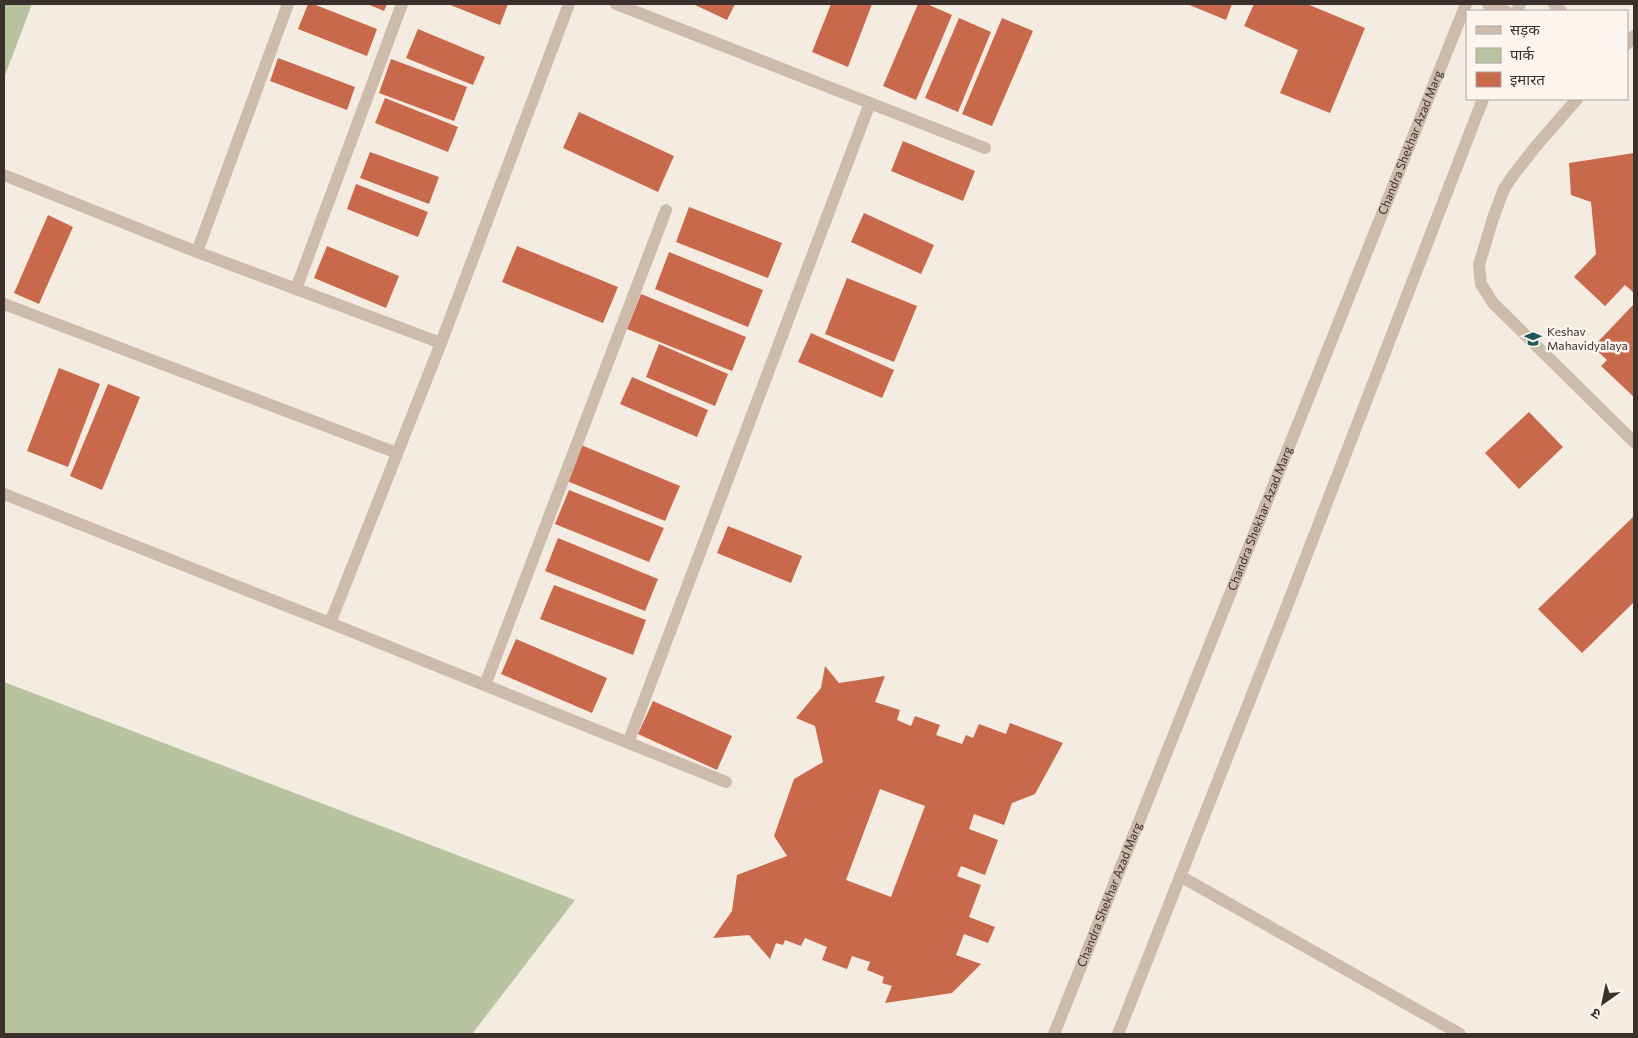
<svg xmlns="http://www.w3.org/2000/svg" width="1638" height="1038" font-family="Commissioner,'Noto Sans Devanagari',sans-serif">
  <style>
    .green { fill: #b8c4a0 }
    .building { fill: #c8694b; fill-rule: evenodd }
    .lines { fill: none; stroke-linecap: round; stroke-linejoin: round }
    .minor { stroke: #cdbbac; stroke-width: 12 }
    .labels { text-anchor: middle; stroke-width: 5; stroke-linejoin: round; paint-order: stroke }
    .street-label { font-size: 12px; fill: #3b302b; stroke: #fbf5ee }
    .poi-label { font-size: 12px; fill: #3b302b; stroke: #fbf5ee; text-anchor: start }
  </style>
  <rect width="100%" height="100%" fill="#f4ebe1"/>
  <path class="green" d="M4,4H32L4,78Z
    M4,682L575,900L472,1034H4Z"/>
  <path class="building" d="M308,4H313L377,29L367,56L298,29Z
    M367,4H387L384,11Z
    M448,4H508L500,25Z
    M693,4H735L727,20Z
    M831,4H872L848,67L812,52Z
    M918,4H927L952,15L916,100L883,86Z
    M1187,4H1232L1226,20Z
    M1254,4H1307L1365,28L1330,113L1280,93L1298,50L1244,26Z
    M959,18L991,32L958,112L925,98Z
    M1002,18L1033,31L992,126L962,114Z
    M418,29L485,57L473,85L406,58Z
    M278,58L355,87L347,110L270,81Z
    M391,59L467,87L454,121L379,93Z
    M385,98L458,127L448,152L375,123Z
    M579,112L674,156L658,192L563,148Z
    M903,141L975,171L963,201L891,171Z
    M370,152L439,177L429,204L360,178Z
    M1634,153V293L1625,285L1605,306L1574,277L1596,254L1591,202L1571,195L1569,163Z
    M356,184L428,212L418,237L347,209Z
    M689,207L782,243L768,278L676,242Z
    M864,213L934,245L921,274L851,242Z
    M48,215L73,227L39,304L14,293Z
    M327,246L399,276L386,308L314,278Z
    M517,246L618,287L603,323L502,282Z
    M669,252L763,290L748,327L655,289Z
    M847,278L917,306L894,362L825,334Z
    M641,294L746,337L732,371L627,329Z
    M1634,304V397L1601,366L1607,360L1593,347Z
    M811,333L894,370L882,398L798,362Z
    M659,344L728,374L715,406L646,377Z
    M59,368L100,384L68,467L27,451Z
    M632,377L708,410L697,437L620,404Z
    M108,384L140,397L102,490L70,476Z
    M1529,412L1563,447L1519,489L1485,453Z
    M581,445L680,486L665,521L567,481Z
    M569,490L664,528L649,562L555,524Z
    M1633,517L1634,602L1582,653L1538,609Z
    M728,526L802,556L791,583L717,553Z
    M558,538L658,579L645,611L545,571Z
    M554,585L646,620L633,655L540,619Z
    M516,639L607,678L592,713L501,674Z
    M825,666L839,683L885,676L875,702L900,710L897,720L911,726L915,716L940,725L936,735L962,744L966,735L973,738L979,724L1006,734L1010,723L1063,743L1035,794L1012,803L1004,825L974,814L969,829L998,840L985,875L961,866L957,876L981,885L969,917L995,927L988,943L964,934L956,955L981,964L952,993L885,1003L892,986L882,983L884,977L867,970L870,962L852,956L847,969L822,960L827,947L805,938L801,946L785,940L783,945L776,943L770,959L749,935L713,938L732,911L737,875L787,856L774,836L794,779L823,762L815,726L796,718L821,688ZM880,789L925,806L891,897L846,880Z
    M653,701L732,736L717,770L638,734Z"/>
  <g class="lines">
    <g class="minor">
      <path d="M616,4L985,148"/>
      <path d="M1488,4L1506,11"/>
      <path d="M1554,4L1561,11"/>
      <path d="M1517,11L1520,4"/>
      <path d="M1627,44L1634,36"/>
      <path d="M1577,99L1537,145L1514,174L1504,189L1493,218L1479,265L1481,284L1493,303L1634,442"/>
      <path d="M4,175L197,252L441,343"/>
      <path d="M197,252L288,4"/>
      <path d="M296,289L402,4"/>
      <path d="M4,304L397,453"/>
      <path d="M4,494L330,623L726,782"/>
      <path d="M330,623L441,343L569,4"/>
      <path d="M485,685L666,210"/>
      <path d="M628,743L870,103"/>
      <path d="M1180,876L1460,1034"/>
      <path id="s1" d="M1054,1034L1466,4"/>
      <path d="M1118,1034L1285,611L1483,99"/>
    </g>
  </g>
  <defs>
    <g id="university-bare" transform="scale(1.35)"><path d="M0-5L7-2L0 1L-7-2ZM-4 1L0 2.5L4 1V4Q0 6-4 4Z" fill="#1f5a5e" stroke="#fbf5ee" stroke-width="2.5" paint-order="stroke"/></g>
  </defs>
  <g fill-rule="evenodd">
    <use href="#university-bare" x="1533" y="339"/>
  </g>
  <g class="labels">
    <g class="street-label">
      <text dy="4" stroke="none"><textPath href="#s1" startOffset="960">Chandra Shekhar Azad Marg</textPath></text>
      <text dy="4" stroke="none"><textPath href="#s1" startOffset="555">Chandra Shekhar Azad Marg</textPath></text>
      <text dy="4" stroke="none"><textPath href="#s1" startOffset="150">Chandra Shekhar Azad Marg</textPath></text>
    </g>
    <g class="poi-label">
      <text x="1547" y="336">Keshav<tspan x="1547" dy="14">Mahavidyalaya</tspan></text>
    </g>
  </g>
  <rect width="1638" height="1038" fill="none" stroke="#3b302b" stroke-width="10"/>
  <rect x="1466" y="10" width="162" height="90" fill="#fbf5ee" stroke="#aea6a0"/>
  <rect x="1476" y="26" width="25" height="8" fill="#cdbbac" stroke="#aea6a0"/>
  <text x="1510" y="35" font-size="15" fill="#3b302b">सड़क</text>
  <rect x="1476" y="48" width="25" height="15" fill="#b8c4a0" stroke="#aea6a0"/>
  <text x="1510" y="60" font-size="15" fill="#3b302b">पार्क</text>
  <rect x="1476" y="72" width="25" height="15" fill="#c8694b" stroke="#aea6a0"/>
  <text x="1510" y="85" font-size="15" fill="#3b302b">इमारत</text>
  <g transform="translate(1603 1003) rotate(213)" stroke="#fbf5ee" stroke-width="4" paint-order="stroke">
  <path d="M0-4L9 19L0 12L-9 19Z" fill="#3b302b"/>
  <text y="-8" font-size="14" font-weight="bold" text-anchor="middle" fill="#3b302b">उ</text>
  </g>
</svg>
